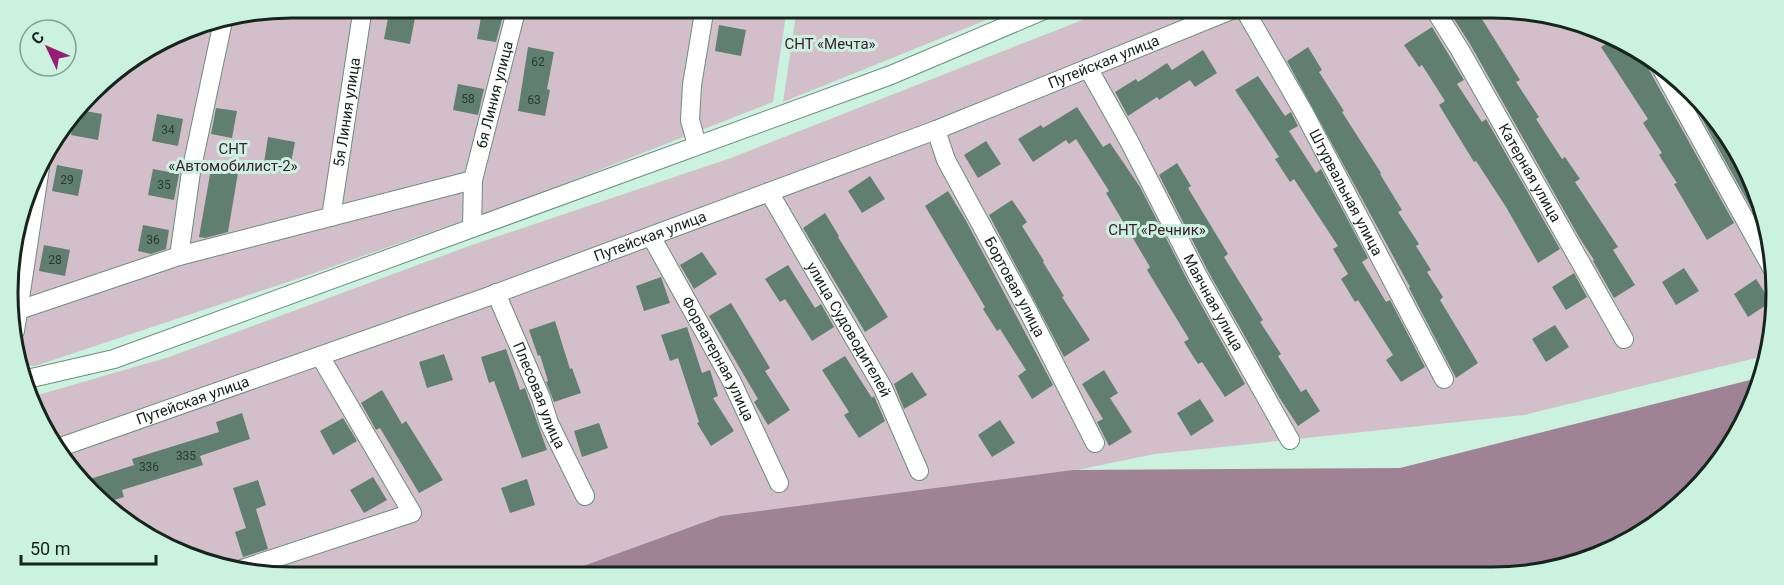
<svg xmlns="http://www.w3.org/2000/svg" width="1784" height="585" font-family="Roboto,sans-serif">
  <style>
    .green { fill: #d3bfca }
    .water { fill: #9f8394 }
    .building { fill: #607f71 }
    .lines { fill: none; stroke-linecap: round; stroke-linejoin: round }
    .minor-casing { stroke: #6b8e7f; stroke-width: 20 }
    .minor { stroke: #fff; stroke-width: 18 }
    .labels { text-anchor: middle; stroke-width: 6; stroke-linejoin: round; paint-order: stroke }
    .number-label { font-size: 12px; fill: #283b33 }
    .park-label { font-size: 15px; fill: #401934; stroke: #cbf1df }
    .street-label { font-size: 15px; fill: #16241e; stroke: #cbf1df }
    .rim { fill: none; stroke: #16241e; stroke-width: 3 }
  </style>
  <rect width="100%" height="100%" fill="#cbf1df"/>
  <path class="green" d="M293,7L787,8L773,102L533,196L303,277L35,366L17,365L10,256L37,166L104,78L184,29Z
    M1491,7L1565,17L1665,66L1738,150L1774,255L1768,355L1524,415L1155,454L553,577H293L219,568L134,529L56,451L31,397L169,357L469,246L731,158L1113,8Z
    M797,8V7L1016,8L783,102Z"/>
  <path class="water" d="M1762,377L1738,435L1680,507L1617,548L1528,575L553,577L721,516L1073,470L1400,468Z"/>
  <path class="building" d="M1447,8H1475L1520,80L1516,82L1539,117L1536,119L1562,159L1565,157L1580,179L1575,182L1618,247L1613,250L1635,285L1614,298L1593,261L1594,260L1579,237L1470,44Z
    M482,12L503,16L496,42L477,39Z
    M389,13L415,18L410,44L384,39Z
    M719,25L746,30L741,56L715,51Z
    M1432,27L1464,80L1457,84L1482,122L1486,119L1560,249L1538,263L1506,207L1476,161L1474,162L1439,105L1445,101L1422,65L1419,67L1404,45Z
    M1612,40L1636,52L1648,68L1734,223L1707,240L1674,184L1677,183L1659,155L1662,153L1643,123L1648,119L1601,47Z
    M528,47L554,52L547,89L550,90L545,116L518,111Z
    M1308,47L1322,70L1319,72L1344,111L1342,112L1381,173L1380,174L1402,210L1398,212L1419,244L1416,246L1431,270L1427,272L1443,297L1440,300L1478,363L1456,378L1409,288L1410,287L1287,61Z
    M1203,50L1217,73L1195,87L1190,80L1159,100L1157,97L1128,116L1115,92L1136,79L1138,82L1167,63L1172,70Z
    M1258,76L1285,116L1291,112L1298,126L1289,131L1316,173L1321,169L1368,258L1362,262L1386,302L1390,300L1425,367L1401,382L1386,360L1393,355L1358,300L1355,302L1341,279L1348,274L1333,249L1338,246L1294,179L1290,182L1275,159L1279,157L1235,90Z
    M458,84L484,89L478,115L453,110Z
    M1687,92L1738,150L1758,208L1753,211Z
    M1077,107L1103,147L1110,143L1140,187L1189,283L1245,384L1225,397L1202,362L1198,364L1184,342L1189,339L1147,270L1150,267L1106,193L1109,191L1076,139L1069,144L1066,140L1033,162L1018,139L1041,125L1043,128Z
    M216,108L237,111L232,138L211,134Z
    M80,110L102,114L98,140L71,135L74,118Z
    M157,114L183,119L178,146L152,141Z
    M268,137L295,142L290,168L264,163Z
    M986,141L1001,164L978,178L964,155Z
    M212,163L239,167L228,232L205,238L199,237Z
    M1177,163L1191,186L1188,188L1228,254L1224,257L1263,320L1260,322L1281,354L1278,356L1301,392L1306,389L1320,411L1298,426L1279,397L1209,273L1159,175Z
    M57,165L83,170L78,196L52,191Z
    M153,169L179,174L174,200L148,195Z
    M870,176L885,199L862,213L848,191Z
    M948,191L965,219L1053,385L1032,399L1018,376L1026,370L1000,329L997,331L983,309L985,307L925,206Z
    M1012,200L1027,222L1022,226L1044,261L1043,262L1064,296L1062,297L1090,340L1064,357L989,215Z
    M825,213L839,236L838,237L888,317L865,332L803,228Z
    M143,225L169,230L166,249L151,254L138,251Z
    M44,245L70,250L65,276L39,271Z
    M702,252L717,274L694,289L680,265Z
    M788,265L815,308L821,304L834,327L812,341L785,299L780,302L765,279Z
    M1684,268L1699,291L1676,305L1662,282Z
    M1574,273L1587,297L1566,310L1552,287Z
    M661,277L670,303L644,311L636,286Z
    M1756,279L1771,302L1748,317L1734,294Z
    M731,303L770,368L765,371L790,410L768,425L754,402L758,399L709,316Z
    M555,321L570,369L572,368L581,393L554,402L546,382L548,381L540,355L538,356L529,330Z
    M1555,325L1569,347L1546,362L1532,339Z
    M687,327L702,373L710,370L718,396L713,398L734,431L711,446L697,423L699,422L678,358L670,361L661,335Z
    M506,349L520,390L525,388L547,450L522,458L494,381L489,383L481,357Z
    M444,354L453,380L427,388L419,362Z
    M845,356L872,398L874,396L885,421L859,438L844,415L849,412L822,370Z
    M1104,370L1118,393L1110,398L1132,432L1109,446L1097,422L1103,419L1082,384Z
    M912,372L927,395L904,409L894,384Z
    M382,390L402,424L406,421L443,480L419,493L380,428L376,430L361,403Z
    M1200,399L1214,421L1191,436L1177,413Z
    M242,413L250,439L200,456L203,465L122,490L124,497L107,502L93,489L90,479L134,465L132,459L219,432L216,422Z
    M343,418L357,441L333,455L320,431Z
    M1000,420L1015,443L992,457L978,435Z
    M599,423L608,448L582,457L574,431Z
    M373,477L387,500L364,513L350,490Z
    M527,479L535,505L510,513L501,488Z
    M258,480L266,505L256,509L268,549L243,557L235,532L246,528L233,488Z"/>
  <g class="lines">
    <g class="minor-casing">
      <g id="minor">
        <path id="s1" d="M1243,7L1303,111L1444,379"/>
        <path id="s2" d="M1433,7L1460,50L1624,339"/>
        <path d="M1659,64L1773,270"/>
        <path id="s3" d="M1088,68L1129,141L1199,278L1290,440"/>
        <path id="s4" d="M936,130L946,160L1028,311L1095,443"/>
        <path d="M697,145L690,120L692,85L705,7"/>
        <path id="s5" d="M769,192L883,388L919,471"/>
        <path id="s6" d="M331,217L363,7"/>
        <path id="s7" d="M472,228L473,180L517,7"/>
        <path id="s8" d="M651,236L731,380L779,483"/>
        <path d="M179,256L191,172L223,21"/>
        <path id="s9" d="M496,293L541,398L549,423L585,496"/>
        <path d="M13,308L19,310L179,256L473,180"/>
        <path d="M15,331L41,161"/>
        <path d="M23,380L114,359L891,75L1051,7"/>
        <path id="s10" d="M55,449L487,297L936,130L1239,7"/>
        <path d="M239,570L412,513L320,356"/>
      </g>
    </g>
    <use href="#minor" class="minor"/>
  </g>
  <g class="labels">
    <g class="number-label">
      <text x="538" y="66">62</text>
      <text x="468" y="103">58</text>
      <text x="534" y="104">63</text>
      <text x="168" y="134">34</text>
      <text x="67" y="184">29</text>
      <text x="164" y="189">35</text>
      <text x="153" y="244">36</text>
      <text x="55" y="264">28</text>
      <text x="186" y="460">335</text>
      <text x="149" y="471">336</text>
    </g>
    <g class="park-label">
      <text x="830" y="49">СНТ «Мечта»</text>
      <text x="233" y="154">СНТ<tspan x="233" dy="17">«Автомобилист-2»</tspan></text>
      <text x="1157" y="235">СНТ «Речник»</text>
    </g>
    <g class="street-label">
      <text dy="5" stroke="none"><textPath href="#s10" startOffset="1118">Путейская улица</textPath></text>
      <text dy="5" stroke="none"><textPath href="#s7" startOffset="136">6я Линия улица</textPath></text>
      <text dy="5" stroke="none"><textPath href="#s6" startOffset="106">5я Линия улица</textPath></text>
      <text dy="5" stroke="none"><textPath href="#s2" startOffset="192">Катерная улица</textPath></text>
      <text dy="5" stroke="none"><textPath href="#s1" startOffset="212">Штурвальная улица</textPath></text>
      <text dy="5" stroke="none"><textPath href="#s10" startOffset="632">Путейская улица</textPath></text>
      <text dy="5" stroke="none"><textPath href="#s4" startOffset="176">Бортовая улица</textPath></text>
      <text dy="5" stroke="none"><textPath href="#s3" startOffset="266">Маячная улица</textPath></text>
      <text dy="5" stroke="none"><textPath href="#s5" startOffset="159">улица Судоводителей</textPath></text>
      <text dy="5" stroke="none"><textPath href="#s8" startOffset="140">Форватерная улица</textPath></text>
      <text dy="5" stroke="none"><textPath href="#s9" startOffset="111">Плесовая улица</textPath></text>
      <text dy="5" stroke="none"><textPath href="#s10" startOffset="146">Путейская улица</textPath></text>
    </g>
  </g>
  <path d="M0 0H1784V585H0ZM292 18H1492A274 274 0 0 1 1766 292V293A274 274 0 0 1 1492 567H292A274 274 0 0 1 18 293V292A274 274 0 0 1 292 18Z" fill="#cbf1df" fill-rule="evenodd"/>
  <path class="rim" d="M292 18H1492A274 274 0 0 1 1766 292V293A274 274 0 0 1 1492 567H292A274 274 0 0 1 18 293V292A274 274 0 0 1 292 18Z"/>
  <g transform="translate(48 48) rotate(314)"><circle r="28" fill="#cbf1df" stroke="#839f92" stroke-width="1.5"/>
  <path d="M0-4.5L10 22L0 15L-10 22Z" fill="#971c76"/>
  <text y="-9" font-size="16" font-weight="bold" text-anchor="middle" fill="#16241e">С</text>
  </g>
  <path d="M21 555v9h135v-9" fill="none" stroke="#16241e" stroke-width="3"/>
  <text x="30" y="555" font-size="18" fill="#16241e" stroke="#cbf1df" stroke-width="4.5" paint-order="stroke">50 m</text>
</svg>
